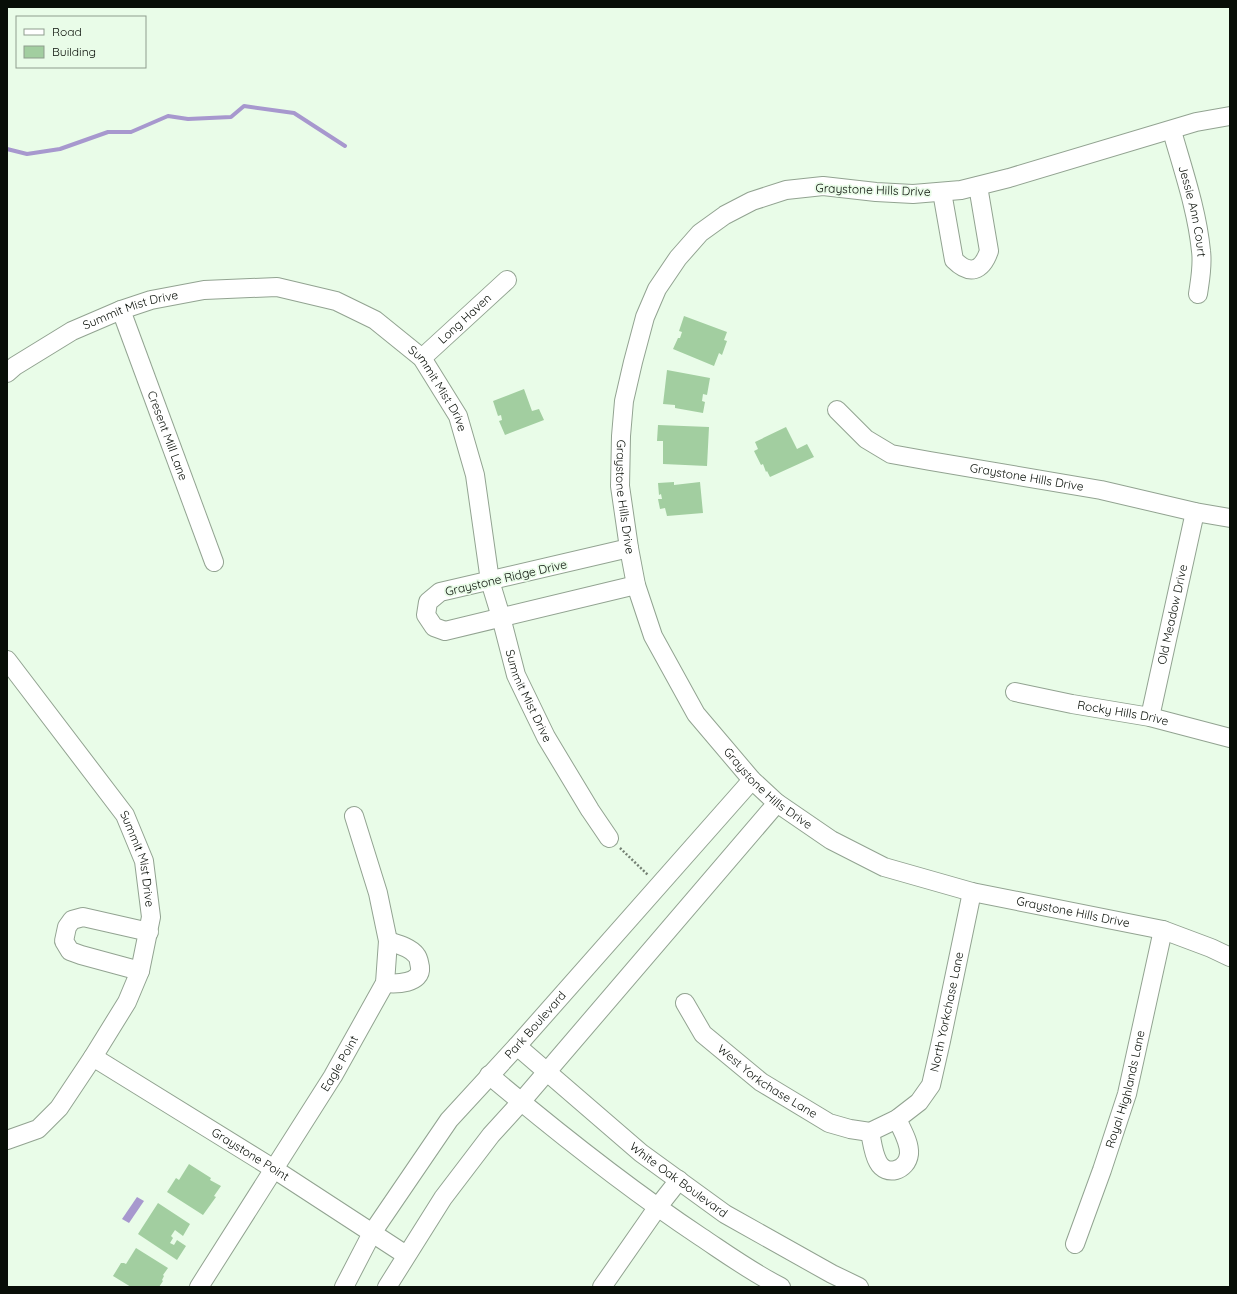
<svg xmlns="http://www.w3.org/2000/svg" width="1237" height="1294" font-family="Quicksand,sans-serif">
  <style>
    .water { fill: #a798ce }
    .lines { fill: none; stroke-linecap: round; stroke-linejoin: round }
    .stream { stroke: #a798ce; stroke-width: 4 }
    .building { fill: #a2cea0 }
    .minor-casing { stroke: #92a391; stroke-width: 20 }
    .path { stroke: #748073; stroke-width: 2.5; stroke-dasharray: 2 2; stroke-linecap: butt }
    .minor { stroke: #fff; stroke-width: 18 }
    .labels { text-anchor: middle; stroke-width: 3.5; stroke-linejoin: round; paint-order: stroke }
    .street-label { font-size: 12px; fill: #080e07; stroke: #e9fce8 }
  </style>
  <rect width="100%" height="100%" fill="#e9fce8"/>
  <path class="water" d="M137,1197L144,1201L129,1223L122,1219Z"/>
  <g class="lines">
    <path class="stream" d="M7,149L27,154L60,149L108,132H131L168,116L188,119L231,117L244,106L294,113L345,146"/>
  </g>
  <path class="building" d="M684,316L727,332L724,340L727,341L722,355L719,353L714,366L673,349L678,338H680L682,332L679,331Z
    M667,370L710,378L707,395L703,394L702,401L705,402L703,413L675,408V405L663,404Z
    M524,389L532,411L539,409L544,420L505,435L499,421L502,420L501,415L498,416L493,401Z
    M658,425L709,427L707,466L663,464V441H657Z
    M786,427L797,449L807,444L814,457L770,477L767,471L766,472L763,464L761,465L754,451L758,449L755,442Z
    M674,482V485L700,482L703,513L667,516L665,508L660,509L658,499H662L661,494L659,495L658,483Z
    M189,1164L211,1178L210,1180L221,1186L214,1196L216,1197L203,1215L167,1192L176,1178L179,1180Z
    M158,1203L190,1224L183,1236L175,1230L171,1236L173,1238L170,1243L174,1245L177,1240L186,1246L177,1260L138,1234Z
    M136,1248L168,1268L163,1275L164,1276L162,1280L163,1281L159,1287H131L113,1276L121,1263H124L126,1264Z"/>
  <g class="lines">
    <g class="minor-casing">
      <g id="minor">
        <path id="s1" d="M1230,116L1196,122L1009,178L961,190L913,194L876,192L823,186L786,190L752,201L725,215L700,233L678,258L657,289L645,317L633,362L624,401L621,436L620,486L629,548L636,585L653,636L696,714L752,780L777,803L831,840L884,867L972,892L1163,930L1211,948L1230,957"/>
        <path id="s2" d="M1172,131C1183,170 1197,210 1201,251C1203,266 1200,280 1198,294"/>
        <path d="M942,192L954,260C970,276 982,271 989,251L978,186"/>
        <path id="s3" d="M121,310L214,562"/>
        <path id="s4" d="M422,358L507,280"/>
        <path id="s5" d="M7,373L15,366L72,331L121,310L151,300L204,290L277,287L336,301L375,320L422,358L458,416L475,475L490,581L501,617L516,675L546,737L590,810L609,838"/>
        <path id="s6" d="M837,410L866,439L891,454L930,461L1101,490L1195,512L1230,518"/>
        <path d="M629,548L440,592L428,602L426,615L434,627L445,631L636,585"/>
        <path id="s7" d="M7,660L125,815L144,861L151,917L140,971L127,1002L93,1057L59,1108L38,1129L7,1140"/>
        <path id="s8" d="M1015,692L1072,704L1150,717L1230,738"/>
        <path id="s9" d="M1150,717L1195,512"/>
        <path d="M140,971L81,955L70,951L64,941L67,927L72,920L83,917L149,932"/>
        <path d="M385,983C396,984 422,984 420,967C419,963 419,958 416,955C410,947 397,944 388,941"/>
        <path id="s10" d="M685,1003L703,1034L761,1082L829,1123L850,1129L870,1132L897,1119L919,1102L931,1085L941,1041L972,892"/>
        <path id="s11" d="M517,1046L641,1153L725,1214L832,1274L859,1287"/>
        <path id="s12" d="M93,1057L274,1169L406,1255"/>
        <path d="M489,1075C558,1133 627,1188 701,1237C728,1255 753,1273 781,1287"/>
        <path d="M870,1132C872,1141 873,1153 878,1162C886,1177 907,1171 909,1154C910,1143 902,1130 897,1119"/>
        <path id="s13" d="M1075,1244L1102,1170L1127,1094L1163,930"/>
        <path id="s14" d="M199,1287L333,1076L385,983L388,941L378,893L354,816"/>
        <path id="s15" d="M344,1287L372,1233L449,1120L517,1046L752,780"/>
        <path d="M387,1287L443,1198L491,1135L521,1102L777,803"/>
        <path d="M602,1287L657,1208L679,1180"/>
      </g>
    </g>
    <path class="path" d="M620,848L648,875"/>
    <use href="#minor" class="minor"/>
  </g>
  <g class="labels">
    <g class="street-label">
      <text transform="translate(873 190) rotate(2)" y="4">Graystone Hills Drive</text>
      <text dy="4" stroke="none"><textPath href="#s2" startOffset="83">Jessie Ann Court</textPath></text>
      <text dy="4" stroke="none"><textPath href="#s5" startOffset="140">Summit Mist Drive</textPath></text>
      <text dy="4" stroke="none"><textPath href="#s4" startOffset="58">Long Haven</textPath></text>
      <text dy="4" stroke="none"><textPath href="#s5" startOffset="488">Summit Mist Drive</textPath></text>
      <text dy="4" stroke="none"><textPath href="#s3" startOffset="134">Cresent Mill Lane</textPath></text>
      <text dy="4" stroke="none"><textPath href="#s6" startOffset="208">Graystone Hills Drive</textPath></text>
      <text dy="4" stroke="none"><textPath href="#s1" startOffset="836">Graystone Hills Drive</textPath></text>
      <text transform="translate(506 578) rotate(-13)" y="4">Graystone Ridge Drive</text>
      <text dy="4" stroke="none"><textPath href="#s9" startOffset="105">Old Meadow Drive</textPath></text>
      <text dy="4" stroke="none"><textPath href="#s5" startOffset="812">Summit Mist Drive</textPath></text>
      <text dy="4" stroke="none"><textPath href="#s8" startOffset="110">Rocky Hills Drive</textPath></text>
      <text dy="4" stroke="none"><textPath href="#s1" startOffset="1172">Graystone Hills Drive</textPath></text>
      <text dy="4" stroke="none"><textPath href="#s7" startOffset="241">Summit Mist Drive</textPath></text>
      <text dy="4" stroke="none"><textPath href="#s1" startOffset="1508">Graystone Hills Drive</textPath></text>
      <text dy="4" stroke="none"><textPath href="#s10" startOffset="386">North Yorkchase Lane</textPath></text>
      <text dy="4" stroke="none"><textPath href="#s15" startOffset="326">Park Boulevard</textPath></text>
      <text dy="4" stroke="none"><textPath href="#s14" startOffset="264">Eagle Point</textPath></text>
      <text dy="4" stroke="none"><textPath href="#s10" startOffset="116">West Yorkchase Lane</textPath></text>
      <text dy="4" stroke="none"><textPath href="#s13" startOffset="163">Royal Highlands Lane</textPath></text>
      <text dy="4" stroke="none"><textPath href="#s12" startOffset="185">Graystone Point</textPath></text>
      <text dy="4" stroke="none"><textPath href="#s11" startOffset="210">White Oak Boulevard</textPath></text>
    </g>
  </g>
  <rect width="1237" height="1294" fill="none" stroke="#080e07" stroke-width="16"/>
  <rect x="16" y="16" width="130" height="52" fill="#e9fce8" stroke="#8f9d8e"/>
  <rect x="24" y="29" width="20" height="6" fill="#ffffff" stroke="#8f9d8e"/>
  <text x="52" y="36" font-size="12" fill="#080e07">Road</text>
  <rect x="24" y="46" width="20" height="12" fill="#a2cea0" stroke="#8f9d8e"/>
  <text x="52" y="56" font-size="12" fill="#080e07">Building</text>
</svg>
